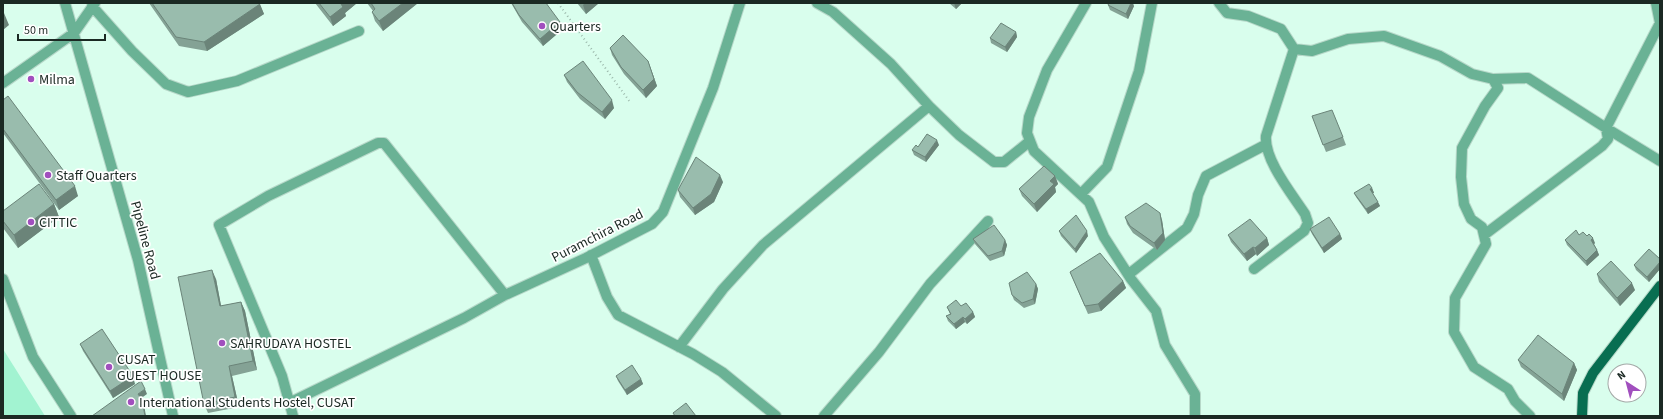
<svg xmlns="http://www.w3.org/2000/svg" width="1663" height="419" font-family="'Source Sans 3',sans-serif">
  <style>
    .green { fill: #a2f3d1 }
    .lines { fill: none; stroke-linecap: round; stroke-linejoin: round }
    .minor-casing { stroke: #b7d8c9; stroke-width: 12 }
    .major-casing { stroke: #b7d8c9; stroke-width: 12 }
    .path { stroke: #9bb8ab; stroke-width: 2; stroke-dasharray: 1 3; stroke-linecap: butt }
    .minor { stroke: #6ab295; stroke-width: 10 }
    .major { stroke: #086e51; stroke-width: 10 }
    .wall { fill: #84a295 }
    .shaded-wall { fill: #6b8479 }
    .building { fill: #99bcad; stroke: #6b8479 }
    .poi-dot { fill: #a14fbe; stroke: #fff; stroke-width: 1.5 }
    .labels { text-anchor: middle; stroke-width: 3.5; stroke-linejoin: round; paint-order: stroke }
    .poi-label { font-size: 14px; fill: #1b2923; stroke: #fff; text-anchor: start }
    .street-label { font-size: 14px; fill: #1b2923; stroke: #fff }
  </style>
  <rect width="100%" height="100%" fill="#d9feed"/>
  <path class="green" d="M3,349L45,416H3Z"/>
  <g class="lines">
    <g class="minor-casing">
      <path id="minor" d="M65,3L138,260L173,416
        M817,3L833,12L891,64L929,106L959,135L994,162H1004L1030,141
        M1086,3L1047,70L1029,117L1027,133L1034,151L1089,202L1104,237L1131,279L1156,311L1165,345L1195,394V416
        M1219,3L1227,13L1248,16L1281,29L1294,49L1312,51L1348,39L1384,36L1440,56L1472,74L1493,79L1498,88L1485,106L1462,148L1461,177L1464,204L1471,219L1482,227L1486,244L1455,298L1454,332L1474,367L1508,389L1515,401L1530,416
        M1656,3L1660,23L1606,128L1660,161
        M92,6L132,51L166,84L188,92L237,81L359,31
        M3,83L74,33L95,3
        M1081,194L1107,167L1139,71L1152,3
        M1484,235L1602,146L1608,139L1606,128L1528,78L1493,79
        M591,255L607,297L618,315L693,354L722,372L776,416
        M1254,269L1304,231L1308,223L1305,214C1292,194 1264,160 1266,136L1294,49
        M1129,274L1187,228L1194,214L1198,195L1206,176L1265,145
        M3,279L33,357L71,416
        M679,347L723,289L763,245L929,106
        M289,403L464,318L505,295L586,258L652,224L663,212L713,88L740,3
        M293,416L282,376L219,225L268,196L378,143H384L505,295
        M824,416L879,352L930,284L988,221"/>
    </g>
    <g class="major-casing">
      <path id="major" d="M1582,416L1583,393L1593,373L1660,286"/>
    </g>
    <path class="path" d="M558,3L630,102"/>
    <use href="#minor" class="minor"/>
    <use href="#major" class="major"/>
  </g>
  <path class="wall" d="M149,3H259L264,14L207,51L179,46Z
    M315,3H357L345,13L346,16L333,26Z
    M367,3H418L383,31L375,21L372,12L373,11Z
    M511,3H546L563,29L543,46L522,22Z
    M577,3H599L586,14Z
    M949,3H962L956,9Z
    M1108,5L1134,6L1128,19L1110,10Z
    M1016,32L1017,37L1007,52L991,43L990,38Z
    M610,48L648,61L657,86L646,98L624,74L612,55Z
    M564,75L614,108L605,119L580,99L567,82Z
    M3,100L78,196L59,210L3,133Z
    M1312,116L1343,137L1346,145L1326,152Z
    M939,145L926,162L914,155L912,150L918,147Z
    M1055,176L1058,184L1055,187L1056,192L1037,212L1022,196L1019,189Z
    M723,182L714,202L695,215L680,197L678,190Z
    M1372,188L1374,193H1372L1380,206L1368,214L1356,197L1354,193Z
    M54,204L59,217L18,248L3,228V211Z
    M1125,217L1162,220L1165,240L1157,250L1133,233L1127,224Z
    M1310,229L1340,234L1342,239L1324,253L1312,234Z
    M1059,231L1088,236L1076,253L1061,236Z
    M1228,235L1267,238L1269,245L1257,256L1256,254L1247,261L1231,242Z
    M973,239L1005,240L1007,245L1004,256L990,261L975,244Z
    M1565,240L1595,243L1594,244L1597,250L1599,255L1587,266L1567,245Z
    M1660,259V269L1649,282L1636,270L1634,265Z
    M1070,272L1123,281L1126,288L1101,311L1088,314Z
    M1597,274L1635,290L1620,306L1599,282Z
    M216,279L221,306L241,302L245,311L257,370L232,376L239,407L208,413L204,404Z
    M1036,284L1038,289L1035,304L1024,308L1014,300L1012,295Z
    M961,306L973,312L975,317L967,324L965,322L956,329L948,321L946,316L950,314L947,307Z
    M80,344L135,384L113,398L83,351Z
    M1518,360L1574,363L1577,370L1564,401L1521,367Z
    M616,376L641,379L643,384L627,395L618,381Z"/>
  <path class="shaded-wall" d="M342,3H357L345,13L346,16L333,26L330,17Z
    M403,3H418L383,31L379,21Z
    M585,3H599L586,14L583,5Z
    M954,3H962L956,9Z
    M1131,3H1133L1134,6L1128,19L1126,14Z
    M260,4L264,14L207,51L204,42Z
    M4,13L9,25L3,30V14Z
    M560,22L563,29L543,46L540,39Z
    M1016,32L1017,37L1007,52L1005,47Z
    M648,61L657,86L646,98L643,90Z
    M612,100L614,108L605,119L602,112Z
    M937,140L939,145L926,162L925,157Z
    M720,175L723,182L714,202L695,215L693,208Z
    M1055,176L1058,184L1055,187L1056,192L1037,212L1034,204L1050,181Z
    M75,186L78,196L59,210L56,200Z
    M1372,188L1374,193L1371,194L1370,189Z
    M1378,202L1380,206L1368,214L1366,209Z
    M54,204L59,217L18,248L14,235Z
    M1160,213L1162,220L1165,240L1157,250L1154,243Z
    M1087,231L1088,236L1076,253L1075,249Z
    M1340,234L1342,239L1324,253L1322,248Z
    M1267,238L1269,245L1257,256L1255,248Z
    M1593,238L1595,243L1593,245L1591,240Z
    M1005,240L1007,245L1004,256L1002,251Z
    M1253,247L1256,254L1247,261L1244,254Z
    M1597,250L1599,255L1587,266L1586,261Z
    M1660,262V269L1649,282L1647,277Z
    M212,270L216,279L223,316L220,306Z
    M1123,281L1126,288L1101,311L1098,304Z
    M1632,283L1635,290L1620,306L1617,298Z
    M1036,284L1038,289L1035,304L1033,299Z
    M241,302L245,311L257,370L253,361Z
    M973,312L975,317L967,324L965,319Z
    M963,317L965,322L956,329L954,324Z
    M1574,363L1577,370L1564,401L1562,394Z
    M229,366L232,376L239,407L235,397Z
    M133,376L135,384L113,398L110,391Z
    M641,379L643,384L627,395L625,390Z
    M145,389L147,394L140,399L138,394Z
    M142,400L144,405L146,416H145Z"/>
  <path class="building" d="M152,3H259L260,4L204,42L176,37Z
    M319,3H342L341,4L343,7L330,17Z
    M371,3H403L379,21L372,12L375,9Z
    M512,3H546L560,22L540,39L519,15Z
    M1109,3H1131L1126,14L1108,5Z
    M1001,23L1016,32L1005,47L990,38Z
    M623,35L648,61L654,79L643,90L621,67L610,48Z
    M583,61L612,100L602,112L577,92L564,75Z
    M8,96L75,186L56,200L3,129V100Z
    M1332,110L1343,137L1323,145L1312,116Z
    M927,134L937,140L925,157L912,150L916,145L918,147Z
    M696,157L720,175L711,194L693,208L678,190Z
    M1044,166L1055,176L1050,181L1054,184L1034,204L1019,189Z
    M39,184L54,204L14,235L3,221V211Z
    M1369,184L1372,188L1370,189L1378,202L1366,209L1354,193Z
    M1146,203L1160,213L1163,233L1154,243L1130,226L1125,217Z
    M1076,215L1087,231L1075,249L1059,231Z
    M1329,217L1340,234L1322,248L1310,229Z
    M1250,219L1267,238L1255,248L1253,247L1244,254L1228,235Z
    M994,225L1005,240L1002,251L988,256L973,239Z
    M1576,230L1579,235L1583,232L1587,236L1589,234L1593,238L1591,240L1597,250L1586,261L1565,240Z
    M1649,249L1660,259V262L1647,277L1634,265Z
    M1100,253L1123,281L1098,304L1085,306L1070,272Z
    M1611,261L1632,283L1617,298L1597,274Z
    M212,270L220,306L241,302L253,361L229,366L235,397L204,404L178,277Z
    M1027,272L1036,284L1033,299L1022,303L1012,295L1009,283Z
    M956,300L961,306L966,303L973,312L965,319L963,317L954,324L946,316L951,314L947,307Z
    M102,329L133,376L110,391L80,344Z
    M1538,335L1574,363L1562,394L1518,360Z
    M632,365L641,379L625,390L616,376Z
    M141,381L145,389L138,394L142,400L145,416H92Z
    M686,403L696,416H675L673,413Z"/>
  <g class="poi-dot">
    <circle cx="542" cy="26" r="4"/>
    <circle cx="31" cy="79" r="4"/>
    <circle cx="48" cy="175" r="4"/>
    <circle cx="31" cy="222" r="4"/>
    <circle cx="222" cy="343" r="4"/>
    <circle cx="109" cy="367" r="4"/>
    <circle cx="131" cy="402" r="4"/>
  </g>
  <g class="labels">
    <g class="poi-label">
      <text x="550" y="31">Quarters</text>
      <text x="39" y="84">Milma</text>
      <text x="56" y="180">Staff Quarters</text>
      <text x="39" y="227">CITTIC</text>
      <text x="230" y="348">SAHRUDAYA HOSTEL</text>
      <text x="117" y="364">CUSAT<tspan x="117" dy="16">GUEST HOUSE</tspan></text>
      <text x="139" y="407">International Students Hostel, CUSAT</text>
    </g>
    <g class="street-label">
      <text transform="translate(597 235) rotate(-27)" y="5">Puramchira Road</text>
      <text transform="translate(146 240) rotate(75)" y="5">Pipeline Road</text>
    </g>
  </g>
  <rect width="1663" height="419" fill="none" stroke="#1b2923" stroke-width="8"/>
  <g transform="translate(1627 383) rotate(324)"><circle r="19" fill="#ffffff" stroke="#a4a9a7"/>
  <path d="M0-3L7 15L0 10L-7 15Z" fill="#a14fbe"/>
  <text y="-6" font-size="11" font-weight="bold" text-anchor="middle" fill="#1b2923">N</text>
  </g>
  <path d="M18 34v6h87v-6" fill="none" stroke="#1b2923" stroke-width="2"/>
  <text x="24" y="34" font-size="12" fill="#1b2923" stroke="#ffffff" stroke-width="3" paint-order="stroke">50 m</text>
</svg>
